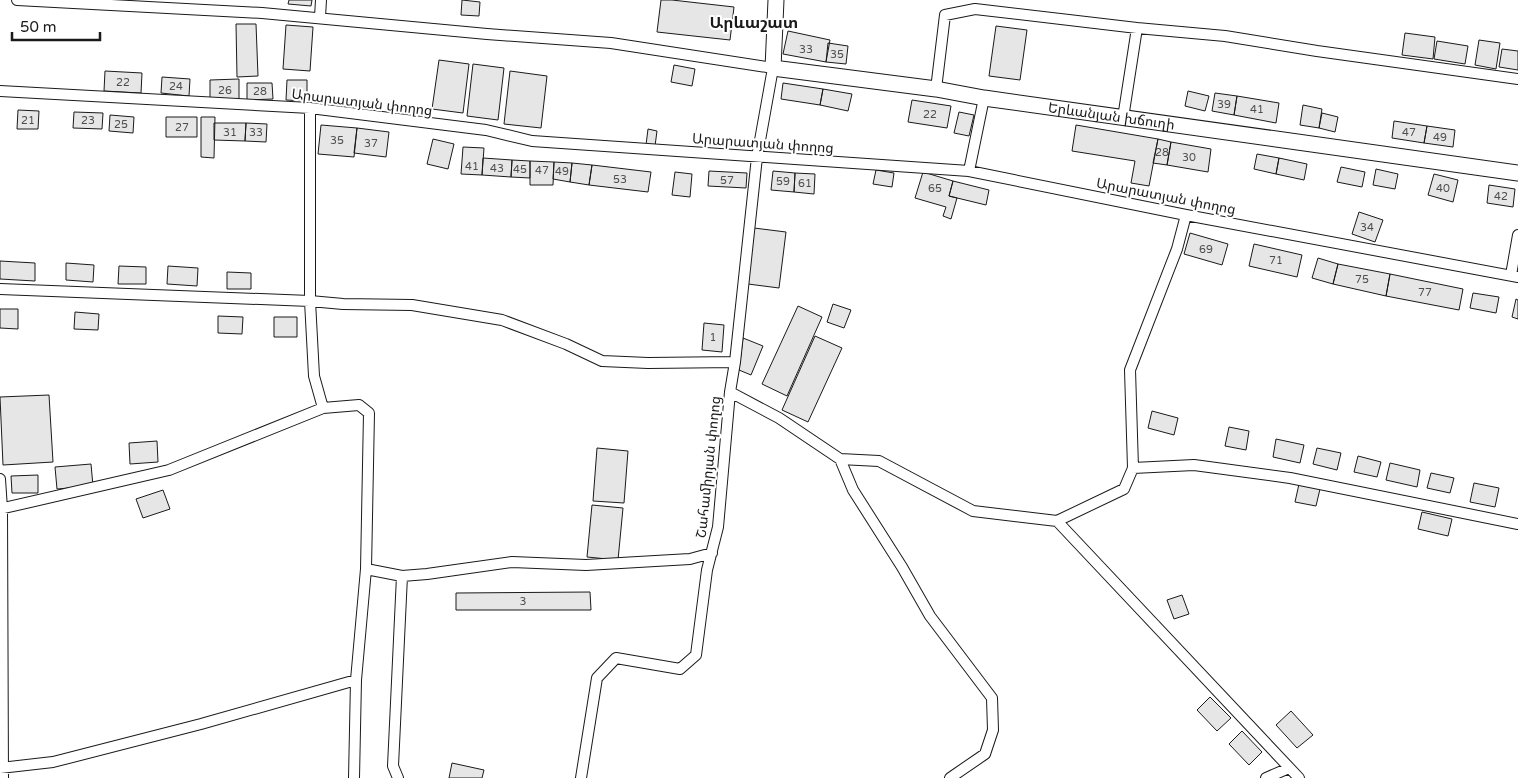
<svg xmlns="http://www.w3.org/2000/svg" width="1518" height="778" font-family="'Varela Round','Noto Sans Armenian',sans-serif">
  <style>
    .building { fill: #e6e6e6; stroke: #1a1a1a }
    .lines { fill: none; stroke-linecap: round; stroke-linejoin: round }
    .minor-casing { stroke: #1a1a1a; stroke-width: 12 }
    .secondary-casing { stroke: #1a1a1a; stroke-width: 17 }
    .minor { stroke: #fff; stroke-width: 10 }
    .secondary { stroke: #fff; stroke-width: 15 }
    .labels { text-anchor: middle; stroke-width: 4; stroke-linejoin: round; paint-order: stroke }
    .number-label { font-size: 11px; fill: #4d4d4d }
    .street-label { font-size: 14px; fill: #1a1a1a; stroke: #fff }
    .quarter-label { font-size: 16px; font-weight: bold; fill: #1a1a1a; stroke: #fff }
  </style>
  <rect width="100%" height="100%" fill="#fff"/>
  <path class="building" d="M289,0H312L311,6L288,4Z
    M462,0L480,2L479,16L461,15Z
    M661,0H672L734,7L730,40L657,32Z
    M236,24H256L258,76L237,77Z
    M286,25L313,27L310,71L283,69Z
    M996,26L1027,30L1020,80L989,76Z
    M788,31L830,40L826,62L783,54Z
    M1405,33L1435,37L1433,59L1402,55Z
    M1479,40L1500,43L1496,69L1475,65Z
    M1437,41L1468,46L1465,64L1434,59Z
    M828,43L848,46L846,64L826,62Z
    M1502,49L1518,51V70L1499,67Z
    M439,60L469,64L463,113L432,109Z
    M473,64L504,68L498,120L467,116Z
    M674,65L695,69L692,86L671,82Z
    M105,71L142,73L141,93L104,91Z
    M510,71L547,76L541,128L504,124Z
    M162,77L190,79L189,96L161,93Z
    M239,79V100H210V80Z
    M287,80H307V101L286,100Z
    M247,83H272L273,99L247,100Z
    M783,83L823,89L820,105L781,99Z
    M823,89L852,94L848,111L820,105Z
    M1188,91L1209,96L1205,111L1185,106Z
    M1215,93L1237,96L1234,115L1212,111Z
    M1237,96L1279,103L1276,123L1234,115Z
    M912,100L951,106L947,128L908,122Z
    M1303,105L1322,109L1319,128L1300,125Z
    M18,110L39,111L38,129H17Z
    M74,112L103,113L102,129L73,128Z
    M959,112L974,115L969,136L954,133Z
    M1322,113L1338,117L1335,132L1319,128Z
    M110,115L134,117L133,133L109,131Z
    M166,117H197V137H166Z
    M201,117H215L214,158L201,157Z
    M1394,121L1427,126L1424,143L1392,138Z
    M214,123H246L245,141L214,140Z
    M246,123L267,124L266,142L245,141Z
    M321,125L357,128L354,157L318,154Z
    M1076,125L1158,139L1149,186L1131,183L1135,161L1072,151Z
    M1427,126L1455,130L1453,147L1424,143Z
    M357,128L389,132L386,157L354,153Z
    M648,129L657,131L655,146L646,145Z
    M433,139L454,144L448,169L427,164Z
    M1158,139L1171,142L1167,165L1153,163Z
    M1171,142L1211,149L1208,172L1167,165Z
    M463,147L484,148L482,175L461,174Z
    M1257,154L1279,158L1276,174L1254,169Z
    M483,158L512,160L511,177L482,175Z
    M1279,158L1307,164L1304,180L1276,174Z
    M512,160L530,161V178L511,177Z
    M530,161L554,162L553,185H530Z
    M554,162L572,163L570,182L553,179Z
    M572,163L592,165L589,185L570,182Z
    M592,165L651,172L648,192L589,185Z
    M1341,167L1365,172L1362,187L1337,182Z
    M1376,169L1398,174L1395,189L1373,185Z
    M876,170L894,173L892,187L873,184Z
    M709,171L747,173L746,188L708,186Z
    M773,171L795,173L794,192L771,190Z
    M675,172L692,174L690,197L672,195Z
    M923,172L953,181L949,196L957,198L951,219L943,216L946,207L915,198Z
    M795,173L815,174L814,194L794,192Z
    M1434,174L1458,180L1453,202L1428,195Z
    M953,181L989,190L986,205L949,196Z
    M1489,185L1515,189L1513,207L1487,203Z
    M1359,212L1383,220L1375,242L1352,234Z
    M754,228L786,232L779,288L748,284Z
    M1190,233L1228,244L1222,265L1184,254Z
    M1254,244L1302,255L1297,277L1249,266Z
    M1318,258L1338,264L1333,284L1312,278Z
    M0,261L35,263V281L0,279Z
    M66,263L94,265L93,282L66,280Z
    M1338,264L1390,274L1386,296L1333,284Z
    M119,266L146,267V284H118Z
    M168,266L198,268L197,286L167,284Z
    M227,272L251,273V289H227Z
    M1390,274L1463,289L1459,310L1386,296Z
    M1473,293L1499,297L1496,313L1470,308Z
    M1516,299L1518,300V319L1512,317Z
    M833,304L851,310L844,328L827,322Z
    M798,306L822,317L787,396L762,384Z
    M0,309H18V329L0,328Z
    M75,312L99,314L98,330L74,329Z
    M218,316L243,317L242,334L218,333Z
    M274,317H297V337H274Z
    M704,323L724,325L722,352L702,350Z
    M815,336L842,348L808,422L782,410Z
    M743,338L763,346L751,375L739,370Z
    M49,395L53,462L3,465L0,397Z
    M1152,411L1178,418L1174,435L1148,428Z
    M1229,427L1249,431L1246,450L1225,446Z
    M1276,439L1304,445L1300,463L1273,457Z
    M157,441L158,462L130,464L129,443Z
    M597,448L628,451L624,503L593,501Z
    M1317,448L1341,453L1337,470L1313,464Z
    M1358,456L1381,462L1377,477L1354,472Z
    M1390,463L1420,470L1417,487L1386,480Z
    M91,464L93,486L57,489L55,467Z
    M1431,473L1454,478L1450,493L1427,488Z
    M38,475V493H12L11,476Z
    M1474,483L1499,488L1495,507L1470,502Z
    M1299,484L1320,489L1316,506L1295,502Z
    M163,490L170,509L143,518L136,499Z
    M592,505L623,508L618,560L587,557Z
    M1422,512L1452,519L1448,536L1418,529Z
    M590,592L591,610H456V593Z
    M1182,595L1189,614L1174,619L1167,600Z
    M1210,697L1231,718L1217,731L1197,710Z
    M1291,711L1313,735L1297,748L1276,725Z
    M1242,731L1262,752L1249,765L1229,744Z
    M452,763L484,770L482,778H449Z"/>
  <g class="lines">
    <g class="minor-casing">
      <path id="minor" d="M17,0L262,13L487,34L611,43L773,68L757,157L735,362L730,392L718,527L707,570L696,655L680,669L616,658L597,678L581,778
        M320,17L321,0
        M936,89L945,15L975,9L1137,28L1225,36L1317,51L1518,79
        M0,91L310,108L486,130L532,141L969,171L1186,215L1518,277
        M310,108V301L314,376L323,408
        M1123,118L1137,28
        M969,171L984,98
        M1511,275L1518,235
        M0,289L310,301L343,304L412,305L502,320L566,344L602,361L648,363L735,362
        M730,392L779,418L840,459L879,461L973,511L1057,521L1124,489L1133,468L1130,370L1177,249L1186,215
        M840,459L853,490L902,567L930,616L992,698L993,730L985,754L950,778
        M1133,468L1194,465L1290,478L1518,524
        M0,479L2,509L3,778
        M0,509L169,470L323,408L359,405L369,413L366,569L402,576L393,766L398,778
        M1057,521L1299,778
        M402,576L427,574L512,562L586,565L690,559L712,553
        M0,768L53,762L201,724L356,680
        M354,778L356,680L366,569
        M1266,778L1289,768"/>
    </g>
    <g class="secondary-casing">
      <g id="secondary">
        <path id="s1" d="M776,0L773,68L936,89L984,98L1518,173"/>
      </g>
    </g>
    <use href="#minor" class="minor"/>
    <use href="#secondary" class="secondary"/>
  </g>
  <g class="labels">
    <g class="number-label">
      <text x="806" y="53">33</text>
      <text x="837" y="58">35</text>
      <text x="123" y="86">22</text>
      <text x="176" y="90">24</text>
      <text x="225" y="94">26</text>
      <text x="260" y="95">28</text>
      <text x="1224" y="108">39</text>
      <text x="1257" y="113">41</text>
      <text x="930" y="118">22</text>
      <text x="28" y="124">21</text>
      <text x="88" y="124">23</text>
      <text x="121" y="128">25</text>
      <text x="182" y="131">27</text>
      <text x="230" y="136">31</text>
      <text x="256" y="136">33</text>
      <text x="1409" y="136">47</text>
      <text x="1440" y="141">49</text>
      <text x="337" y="144">35</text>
      <text x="371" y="147">37</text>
      <text x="1162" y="156">28</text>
      <text x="1189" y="161">30</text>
      <text x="472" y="170">41</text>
      <text x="497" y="172">43</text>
      <text x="520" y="173">45</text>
      <text x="542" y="174">47</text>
      <text x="562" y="175">49</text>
      <text x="620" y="183">53</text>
      <text x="727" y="184">57</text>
      <text x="783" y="185">59</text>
      <text x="805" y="187">61</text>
      <text x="935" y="192">65</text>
      <text x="1443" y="192">40</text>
      <text x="1501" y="200">42</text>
      <text x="1367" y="231">34</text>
      <text x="1206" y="253">69</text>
      <text x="1276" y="264">71</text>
      <text x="1362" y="283">75</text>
      <text x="1425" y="296">77</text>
      <text x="713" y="341">1</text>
      <text x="523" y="605">3</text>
    </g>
    <g class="street-label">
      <text transform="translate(362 102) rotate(7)" y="5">Արարատյան փողոց</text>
      <text dy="5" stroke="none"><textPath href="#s1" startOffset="410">Երևանյան խճուղի</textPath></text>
      <text transform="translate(763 143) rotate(4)" y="5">Արարատյան փողոց</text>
      <text transform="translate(1166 196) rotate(11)" y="5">Արարատյան փողոց</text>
      <text transform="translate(708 467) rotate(-84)" y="5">Շահամիրյան փողոց</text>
    </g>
    <g class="quarter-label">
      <text x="754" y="28">Արևաշատ</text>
    </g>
  </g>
  <path d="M12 32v8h88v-8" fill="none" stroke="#1a1a1a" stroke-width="2.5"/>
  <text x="20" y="32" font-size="15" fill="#1a1a1a" stroke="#ffffff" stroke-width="4" paint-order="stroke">50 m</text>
</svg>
